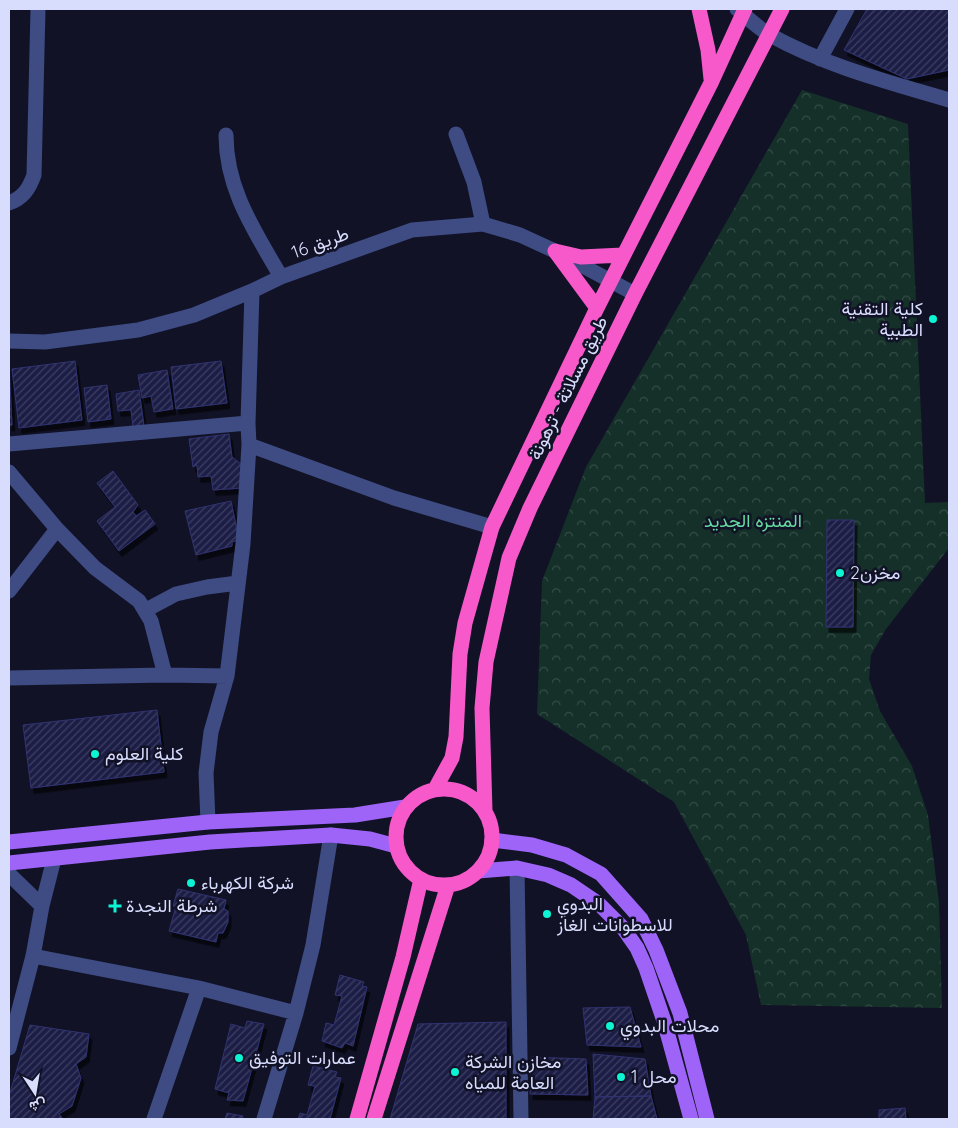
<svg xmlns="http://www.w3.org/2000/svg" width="958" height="1128" font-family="Quicksand,Vazirmatn,sans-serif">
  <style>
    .park { fill: url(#park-crowns) }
    .building { fill: url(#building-hatch); stroke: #313371; filter: url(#shadow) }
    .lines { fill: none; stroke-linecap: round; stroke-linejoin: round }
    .minor { stroke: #3e4c83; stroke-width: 15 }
    .major { stroke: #9e64f8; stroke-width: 15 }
    .highway { stroke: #f758ca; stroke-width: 15 }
    .poi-dot { fill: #0df4d5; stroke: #111226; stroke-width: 2 }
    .labels { text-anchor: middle; stroke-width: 5; stroke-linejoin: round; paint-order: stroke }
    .street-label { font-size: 18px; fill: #d8dcfd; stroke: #111226 }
    .poi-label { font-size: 18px; fill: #d8dcfd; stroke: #111226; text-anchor: start }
    .park-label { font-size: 18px; fill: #66dba2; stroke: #111226 }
  </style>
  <defs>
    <pattern id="park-crowns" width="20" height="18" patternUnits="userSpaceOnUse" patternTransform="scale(1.25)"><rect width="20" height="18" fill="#143028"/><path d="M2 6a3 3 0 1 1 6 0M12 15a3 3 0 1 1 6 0" fill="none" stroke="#354d48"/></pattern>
    <pattern id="building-hatch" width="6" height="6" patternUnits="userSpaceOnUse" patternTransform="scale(1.25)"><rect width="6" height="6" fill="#1d1f46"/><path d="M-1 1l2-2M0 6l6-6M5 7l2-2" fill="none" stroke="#3d3f62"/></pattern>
    <filter id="shadow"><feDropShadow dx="3" dy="5.5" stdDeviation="0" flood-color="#0009"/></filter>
  </defs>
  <rect width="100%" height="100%" fill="#111226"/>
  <path class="park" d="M802,90L908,124L925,503L949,502V548L886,629L871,655L869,679L880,711L912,766L928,815L939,902L942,1008L761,1005L746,935L674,802L537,714L542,581L586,467Z"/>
  <path class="building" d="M867,9H949V70L907,79L844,50Z
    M75,361L82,420L19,428L12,369Z
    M221,361L227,403L176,409L171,367Z
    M9,364L12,425L9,426Z
    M167,370L173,409L154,412L151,396L142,398L138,375Z
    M107,385L111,419L88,422L84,388Z
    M139,390L144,426L133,427L131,410L118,411L116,394Z
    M229,434L232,457L241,464L243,488L213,490L211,476L198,477L197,465L193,467L189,439Z
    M113,471L138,505L133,512L136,516L145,510L155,524L119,551L97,521L115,507L97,483Z
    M231,501L239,540L232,542V546L196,555L185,511Z
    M827,520H854L853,627H826Z
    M157,710L164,772L31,788L23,725Z
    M178,889L226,900L224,909L228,911V922L223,933H218L216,942L169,931L176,906H173Z
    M340,975L364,982L362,986L367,987L353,1046L345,1043L342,1048L322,1041L326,1023L334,1025L342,996L335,995Z
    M630,1007L641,1047L587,1045L583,1008Z
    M247,1021L264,1024L243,1101L227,1100L229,1093L215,1089L231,1024L245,1028Z
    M506,1022V1119H390L418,1024Z
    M30,1025L89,1034L86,1057L76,1064L81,1078L72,1106L59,1114L63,1119H9V1096Z
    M593,1054L645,1059L651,1096L595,1097Z
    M531,1057L586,1059L588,1095L530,1094Z
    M313,1066L337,1072L335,1077L341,1078L330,1119H298L300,1113L307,1115L315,1086L308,1085Z
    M651,1096L657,1119H593L595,1097Z
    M905,1108L906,1119H879V1110Z
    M227,1113L243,1116L242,1119H225Z"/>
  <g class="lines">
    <path class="minor" d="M737,9C747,17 758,28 770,35C826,66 888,82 949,100
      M820,59L847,9
      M456,134L474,182L483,224
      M226,135C226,190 255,231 281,277
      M9,203C23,198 29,189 34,175L38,9
      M9,341L45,342L138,330L194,315L252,291L281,277L412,230L483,224L520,235L555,251L635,294
      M9,444L248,423
      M249,445L394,498L492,527
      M9,472L57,529L95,568L139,601L151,621L165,675
      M9,591L57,529
      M146,610L176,594L207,587L238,583
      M9,678L165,675L227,676
      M208,822L206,773L211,732L227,676L243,544L249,445L248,423L252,291
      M517,868L521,1119
      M9,874L42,906
      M33,956L199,988L296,1013
      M9,1048L33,956L42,906L54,859
      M154,1119L199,988
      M264,1119L296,1013L313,945L331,835"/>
    <path class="major" d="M492,840L532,845L566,855L601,874L641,919L656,950L680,1013L707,1119
      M9,842L208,822L355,815L405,807
      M9,863L210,842L331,835L370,839L396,846
      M478,871L517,868L548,875L571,885L599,904L623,928L637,948L646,968L664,1021L691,1119"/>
    <path class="highway" d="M699,9L708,50L711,79
      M555,251L597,308
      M555,251L581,257L623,255
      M396 837a48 48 0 1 1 96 0a48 48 0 1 1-96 0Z
      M435,789L452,758L456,737L460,654L465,623L492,527L597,308L712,81L745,9
      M485,811L482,708L486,662L509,558L530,508L635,294L782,9
      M357,1119L403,957L421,879
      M374,1119L448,885"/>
  </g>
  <g class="poi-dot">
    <circle cx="933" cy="319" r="5"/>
    <circle cx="840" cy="573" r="5"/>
    <circle cx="95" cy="754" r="5"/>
    <circle cx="191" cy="883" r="5"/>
    <path d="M112.5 898.5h5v5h5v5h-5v5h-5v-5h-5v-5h5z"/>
    <circle cx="547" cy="914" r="5"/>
    <circle cx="610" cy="1026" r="5"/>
    <circle cx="239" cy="1058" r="5"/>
    <circle cx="455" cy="1072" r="5"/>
    <circle cx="621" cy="1077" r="5"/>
  </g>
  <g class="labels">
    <g class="street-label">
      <text transform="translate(320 243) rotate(-20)" y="6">طريق 16</text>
      <text transform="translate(568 388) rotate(-64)" y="6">طريق مسلاتة - ترهونة</text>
    </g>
    <g class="poi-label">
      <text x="923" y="315" text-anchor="end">كلية التقنية<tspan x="923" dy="21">الطبية</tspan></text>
      <text x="850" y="579">مخزن2</text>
      <text x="105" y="760">كلية العلوم</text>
      <text x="201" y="889">شركة الكهرباء</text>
      <text x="557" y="910">البدوي<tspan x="557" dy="21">للاسطوانات الغاز</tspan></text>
      <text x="126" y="912">شرطة النجدة</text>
      <text x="620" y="1032">محلات البدوي</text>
      <text x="249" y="1064">عمارات التوفيق</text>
      <text x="465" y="1068">مخازن الشركة<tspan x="465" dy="21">العامة للمياه</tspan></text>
      <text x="631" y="1083">محل 1</text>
    </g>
    <g class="park-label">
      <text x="753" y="527">المنتزه الجديد</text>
    </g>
  </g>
  <rect width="958" height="1128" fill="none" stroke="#d8dcfd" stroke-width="20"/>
  <g transform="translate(35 1093) rotate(168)" stroke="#111226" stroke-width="4" paint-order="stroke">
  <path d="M0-4L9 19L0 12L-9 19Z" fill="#d8dcfd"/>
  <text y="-8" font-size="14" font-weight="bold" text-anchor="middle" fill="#d8dcfd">ش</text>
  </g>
</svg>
